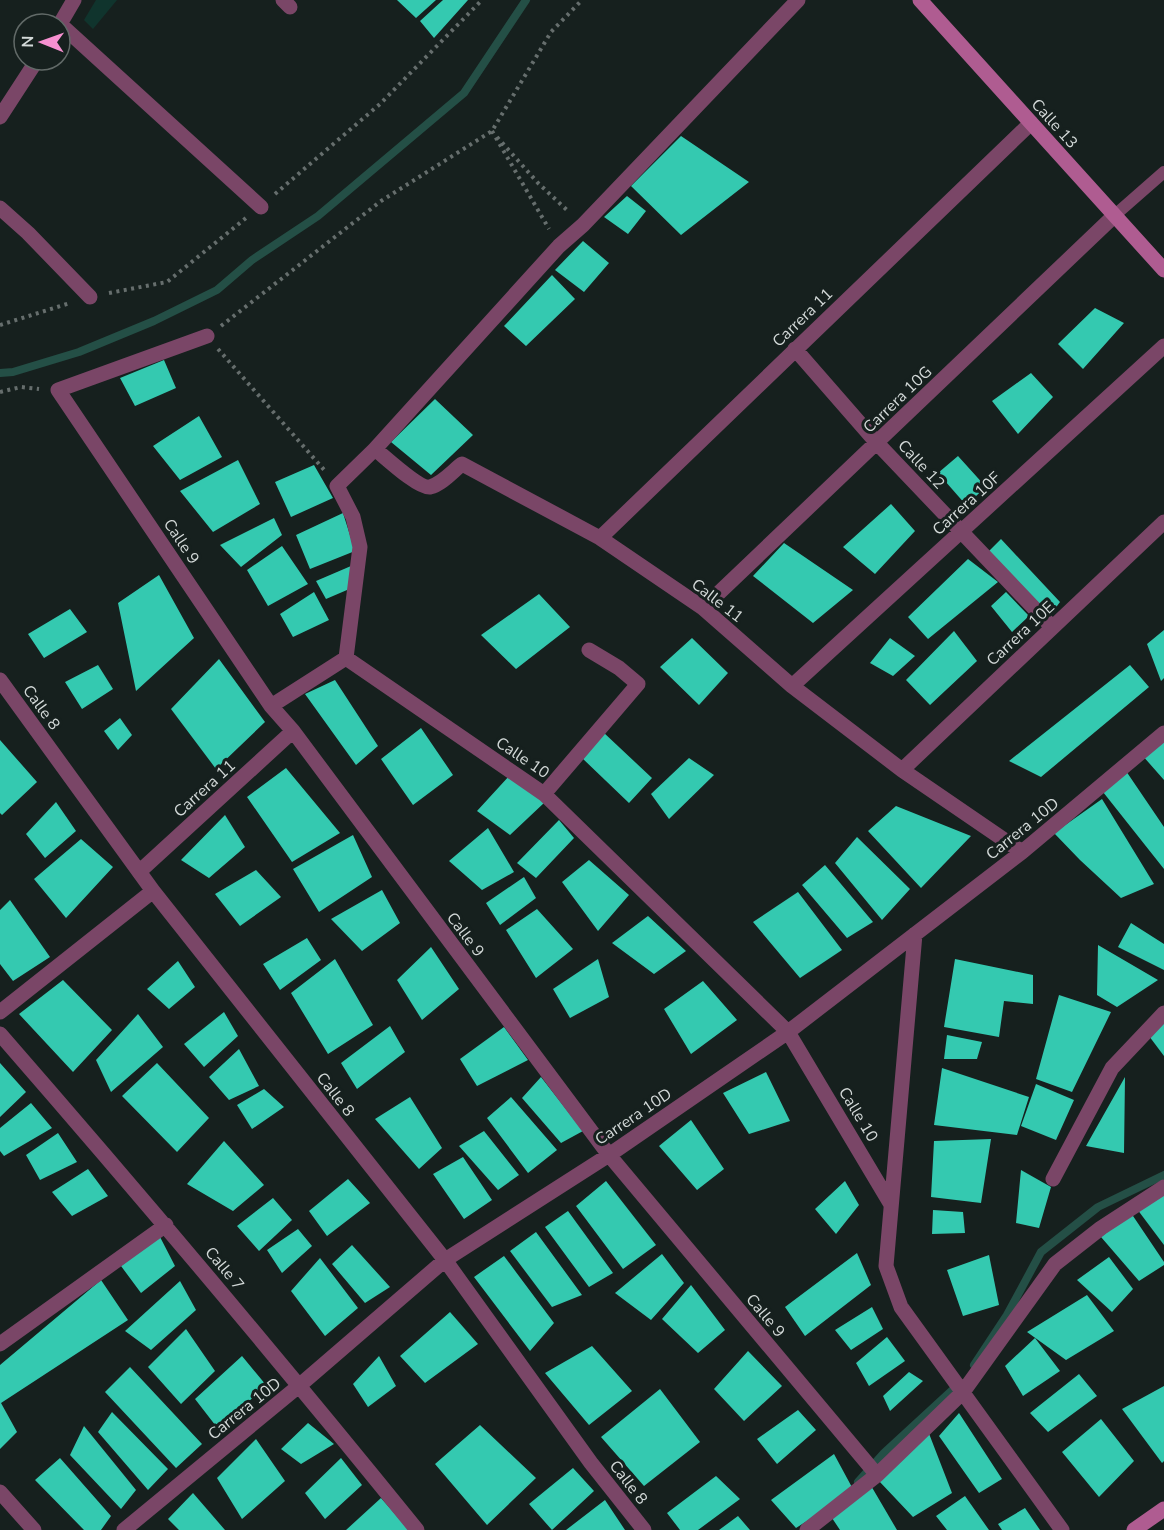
<svg xmlns="http://www.w3.org/2000/svg" width="1164" height="1530" font-family="'Nunito Sans',sans-serif">
  <style>
    .green { fill: #10342d }
    .lines { fill: none; stroke-linecap: round; stroke-linejoin: round }
    .stream { stroke: #244f46; stroke-width: 8 }
    .building { fill: #34c9b0 }
    .path { stroke: #666e6d; stroke-width: 4; stroke-dasharray: 3 4.5; stroke-linecap: butt }
    .lane { stroke: #7a4667; stroke-width: 12 }
    .street { stroke: #7a4667; stroke-width: 15 }
    .secondary { stroke: #af5c91; stroke-width: 15 }
    .labels { text-anchor: middle; stroke-width: 6; stroke-linejoin: round; paint-order: stroke }
    .street-label { font-size: 16px; fill: #d3d9d8; stroke: #16201e }
  </style>
  <rect width="100%" height="100%" fill="#16201e"/>
  <path class="green" d="M96,0H117L93,29L84,20Z"/>
  <g class="lines">
    <path class="stream" d="M0,373L13,372L79,352L154,321L217,290L252,260L318,216L464,93L526,0
      M974,1365L1007,1315L1041,1252L1098,1207L1164,1175
      M858,1482L884,1453L959,1384"/>
  </g>
  <path class="building" d="M397,0H436L416,18Z
    M443,0H468L434,38L420,21Z
    M681,136L749,182L681,235L631,186Z
    M627,196L646,211L628,234L604,217Z
    M583,241L609,263L584,292L555,270Z
    M552,275L575,299L526,346L504,326Z
    M1095,308L1124,323L1083,369L1058,344Z
    M164,360L176,388L135,406L120,378Z
    M1031,373L1053,397L1018,434L992,401Z
    M435,399L473,435L431,475L391,442Z
    M199,416L222,457L180,480L153,446Z
    M958,456L986,487L966,505L938,473Z
    M238,460L260,504L213,532L180,491Z
    M314,465L333,498L291,517L275,482Z
    M891,504L915,531L875,574L843,547Z
    M343,513L355,551L310,569L296,535Z
    M274,518L282,535L241,567L220,545Z
    M1001,539L1060,602L1048,618L987,553Z
    M784,543L853,590L813,623L753,576Z
    M282,546L308,584L268,606L247,570Z
    M968,559L998,582L928,639L908,617Z
    M351,566L354,587L326,599L316,581Z
    M159,575L194,638L136,691L118,603Z
    M314,592L329,620L293,637L280,614Z
    M1006,592L1029,616L1012,632L991,606Z
    M539,594L570,627L516,669L481,635Z
    M70,609L87,632L44,658L28,634Z
    M1164,630V678L1161,681L1147,644Z
    M954,631L977,661L930,705L906,680Z
    M692,638L728,673L699,705L660,667Z
    M890,638L915,656L893,676L870,663Z
    M219,659L265,722L216,769L171,709Z
    M98,665L113,689L82,709L65,682Z
    M1130,665L1149,687L1041,777L1009,761Z
    M335,680L378,746L356,765L305,694Z
    M120,718L132,735L118,750L104,731Z
    M421,728L453,775L413,805L381,759Z
    M603,732L652,778L629,803L581,757Z
    M1164,737V780L1142,755Z
    M0,740L37,782L2,815L0,813Z
    M689,758L714,775L669,819L651,794Z
    M286,768L340,833L292,862L247,797Z
    M1126,771L1164,827V869L1103,792Z
    M511,774L545,802L510,835L477,811Z
    M1102,799L1154,884L1121,898L1080,860L1054,833Z
    M56,802L76,831L45,858L26,834Z
    M896,806L971,836L921,888L868,831Z
    M225,815L245,847L209,878L181,860Z
    M559,820L574,838L536,878L517,863Z
    M488,828L514,872L482,890L449,861Z
    M353,835L372,877L319,912L293,869Z
    M857,837L910,889L882,920L835,863Z
    M81,839L113,867L66,918L34,879Z
    M589,860L629,895L598,931L562,882Z
    M825,865L873,922L847,938L802,885Z
    M256,870L281,897L240,926L215,894Z
    M524,877L536,898L500,925L486,903Z
    M382,890L400,923L362,951L331,919Z
    M798,892L842,950L800,978L753,922Z
    M10,900L50,957L13,981L0,964V910Z
    M537,909L573,949L536,978L506,930Z
    M648,916L686,951L654,974L612,943Z
    M1131,923L1164,944V970L1118,947Z
    M307,938L321,960L280,990L263,964Z
    M1098,945L1158,980L1117,1007L1097,995Z
    M431,947L459,989L422,1020L397,980Z
    M335,959L373,1025L328,1054L291,993Z
    M598,959L609,997L570,1018L553,989Z
    M955,959L1033,975V1004L1004,1001L999,1037L944,1027Z
    M178,961L195,987L169,1009L147,989Z
    M63,980L112,1030L73,1072L19,1014Z
    M703,981L737,1020L691,1054L664,1009Z
    M1059,995L1111,1012L1072,1092L1036,1079Z
    M224,1012L238,1036L204,1067L184,1044Z
    M138,1014L163,1047L111,1092L96,1060Z
    M1164,1023V1056L1149,1036Z
    M390,1026L405,1052L357,1089L341,1063Z
    M504,1027L528,1060L477,1086L460,1059Z
    M947,1035L982,1042L977,1059H944Z
    M239,1049L259,1086L229,1100L209,1077Z
    M0,1063L26,1092L0,1117Z
    M157,1063L209,1118L177,1152L122,1096Z
    M942,1068L1029,1097L1017,1135L934,1125Z
    M766,1072L790,1121L749,1134L723,1093Z
    M541,1077L583,1131L561,1143L522,1098Z
    M1125,1077L1124,1153L1086,1146Z
    M1036,1084L1074,1100L1056,1140L1021,1126Z
    M264,1089L284,1107L252,1129L237,1105Z
    M410,1097L442,1148L419,1169L375,1119Z
    M511,1097L557,1150L528,1173L487,1118Z
    M31,1103L52,1128L4,1156L0,1151V1128Z
    M691,1120L724,1169L697,1190L659,1146Z
    M484,1131L519,1175L498,1190L459,1146Z
    M58,1133L77,1162L40,1180L26,1155Z
    M991,1139L981,1203L931,1197L934,1141Z
    M224,1141L264,1185L233,1211L187,1184Z
    M463,1157L492,1200L464,1219L433,1174Z
    M88,1169L108,1196L72,1216L52,1192Z
    M1021,1170L1051,1187L1039,1228L1016,1223Z
    M348,1179L370,1203L327,1236L309,1211Z
    M606,1181L656,1245L623,1269L576,1206Z
    M845,1181L859,1205L836,1234L815,1209Z
    M1164,1191V1245L1137,1209Z
    M273,1198L292,1220L259,1251L237,1226Z
    M933,1210L963,1212L965,1233L932,1234Z
    M568,1211L613,1273L589,1287L545,1227Z
    M1131,1213L1164,1262V1265L1139,1281L1101,1237Z
    M298,1229L312,1246L282,1273L267,1250Z
    M536,1232L582,1295L552,1307L510,1251Z
    M159,1235L175,1266L141,1293L121,1266Z
    M352,1245L390,1287L365,1303L332,1264Z
    M857,1253L871,1285L805,1336L785,1307Z
    M662,1254L684,1283L651,1320L615,1293Z
    M989,1255L999,1305L963,1316L947,1270Z
    M504,1256L554,1323L530,1351L474,1277Z
    M1109,1257L1133,1289L1112,1312L1077,1280Z
    M320,1258L358,1308L325,1336L291,1291Z
    M101,1280L128,1320L1,1403L17,1432L0,1449V1365Z
    M180,1281L196,1310L151,1350L125,1331Z
    M691,1285L725,1330L698,1353L662,1319Z
    M1087,1295L1114,1331L1066,1360L1027,1332Z
    M872,1307L883,1329L851,1350L835,1330Z
    M450,1312L478,1344L425,1383L400,1356Z
    M186,1329L215,1371L181,1404L148,1367Z
    M887,1337L905,1361L869,1386L856,1363Z
    M1035,1338L1060,1371L1023,1396L1005,1366Z
    M592,1346L632,1391L589,1425L545,1373Z
    M748,1351L782,1386L744,1421L714,1389Z
    M242,1356L266,1385L219,1430L195,1399Z
    M379,1356L396,1386L368,1407L353,1384Z
    M130,1367L202,1444L176,1468L105,1392Z
    M909,1372L923,1381L890,1411L883,1396Z
    M1079,1374L1097,1396L1048,1432L1030,1413Z
    M1164,1386V1461L1162,1463L1122,1409Z
    M660,1389L700,1442L644,1486L601,1437Z
    M798,1410L816,1430L777,1464L757,1439Z
    M112,1412L168,1469L148,1490L98,1432Z
    M959,1413L1002,1479L979,1493L939,1436Z
    M1101,1419L1134,1461L1099,1497L1062,1452Z
    M308,1423L334,1444L301,1464L281,1449Z
    M480,1425L536,1478L487,1525L435,1464Z
    M84,1426L136,1490L121,1509L70,1455Z
    M928,1431L952,1493L913,1517L879,1481Z
    M256,1439L285,1481L242,1519L217,1478Z
    M834,1454L854,1491L796,1528L771,1500Z
    M60,1458L111,1516L101,1530H84L35,1480Z
    M341,1458L362,1485L325,1519L305,1493Z
    M573,1468L594,1491L552,1530L529,1504Z
    M716,1476L740,1499L698,1530H680L667,1513Z
    M870,1484L897,1530H840L830,1515Z
    M193,1493L225,1530H179L168,1519Z
    M965,1496L989,1530H947L936,1516Z
    M381,1498L409,1530H346Z
    M605,1500L625,1530H566Z
    M1025,1508L1040,1530H1002L998,1524Z
    M738,1516L750,1530H719Z"/>
  <g class="lines">
    <path class="path" d="M492,131L549,229
      M497,137L538,183L569,212
      M275,194L380,104L482,0
      M109,293L167,282L246,218
      M0,325L70,303
      M221,326L381,201L492,131L551,32L582,0
      M218,349L326,472
      M0,392L21,387L39,389"/>
    <path class="lane" d="M1115,215L1164,172"/>
    <path class="street" d="M283,0L290,7
      M798,0L583,225L559,246L375,449L337,486L353,517L360,547L346,658L544,794L788,1032L890,1203
      M60,24L261,207
      M60,24L74,0
      M0,117L37,60
      M0,208L28,233L90,297
      M207,336L58,390L271,706L293,731L609,1155L877,1475
      M795,349L877,443L1052,627
      M375,449C385,457 419,489 430,487C442,484 453,471 462,464L600,538L703,608L792,686L902,770L1022,852
      M600,538L1031,123
      M703,608L1115,215
      M0,680L153,891L445,1260L591,1463L644,1530
      M792,686L1164,346
      M271,706L346,658
      M902,770L1164,522
      M544,794L638,684L619,668L589,650
      M139,872L293,731
      M915,934L886,1266L901,1307L1062,1530
      M0,1012L153,891
      M0,1034C142,1197 281,1362 417,1530
      M1053,1179L1112,1068L1164,1013
      M0,1344L166,1225
      M0,1492L34,1530
      M124,1530L300,1385L445,1260L609,1155L788,1032L1022,852L1164,733
      M807,1530L877,1475L963,1392L1055,1264L1101,1228L1164,1187"/>
    <path class="secondary" d="M920,0L1164,270
      M1134,1530L1164,1509"/>
  </g>
  <g class="labels">
    <g class="street-label">
      <text transform="translate(1055 123) rotate(48)" y="6">Calle 13</text>
      <text transform="translate(802 317) rotate(-44)" y="6">Carrera 11</text>
      <text transform="translate(897 399) rotate(-44)" y="6">Carrera 10G</text>
      <text transform="translate(922 464) rotate(47)" y="6">Calle 12</text>
      <text transform="translate(966 503) rotate(-42)" y="6">Carrera 10F</text>
      <text transform="translate(182 541) rotate(56)" y="6">Calle 9</text>
      <text transform="translate(718 600) rotate(38)" y="6">Calle 11</text>
      <text transform="translate(1020 633) rotate(-43)" y="6">Carrera 10E</text>
      <text transform="translate(42 707) rotate(54)" y="6">Calle 8</text>
      <text transform="translate(523 757) rotate(34)" y="6">Calle 10</text>
      <text transform="translate(204 788) rotate(-42)" y="6">Carrera 11</text>
      <text transform="translate(1022 828) rotate(-39)" y="6">Carrera 10D</text>
      <text transform="translate(466 934) rotate(53)" y="6">Calle 9</text>
      <text transform="translate(336 1094) rotate(52)" y="6">Calle 8</text>
      <text transform="translate(859 1114) rotate(59)" y="6">Calle 10</text>
      <text transform="translate(633 1116) rotate(-34)" y="6">Carrera 10D</text>
      <text transform="translate(225 1268) rotate(50)" y="6">Calle 7</text>
      <text transform="translate(766 1315) rotate(50)" y="6">Calle 9</text>
      <text transform="translate(244 1408) rotate(-39)" y="6">Carrera 10D</text>
      <text transform="translate(629 1482) rotate(52)" y="6">Calle 8</text>
    </g>
  </g>
  <g transform="translate(42 42) rotate(271)"><circle r="28" fill="#16201e" stroke="#626a68" stroke-width="1.5"/>
  <path d="M0-4.5L10 22L0 15L-10 22Z" fill="#f690d0"/>
  <text y="-9" font-size="16" font-weight="bold" text-anchor="middle" fill="#d3d9d8">N</text>
  </g>
</svg>
